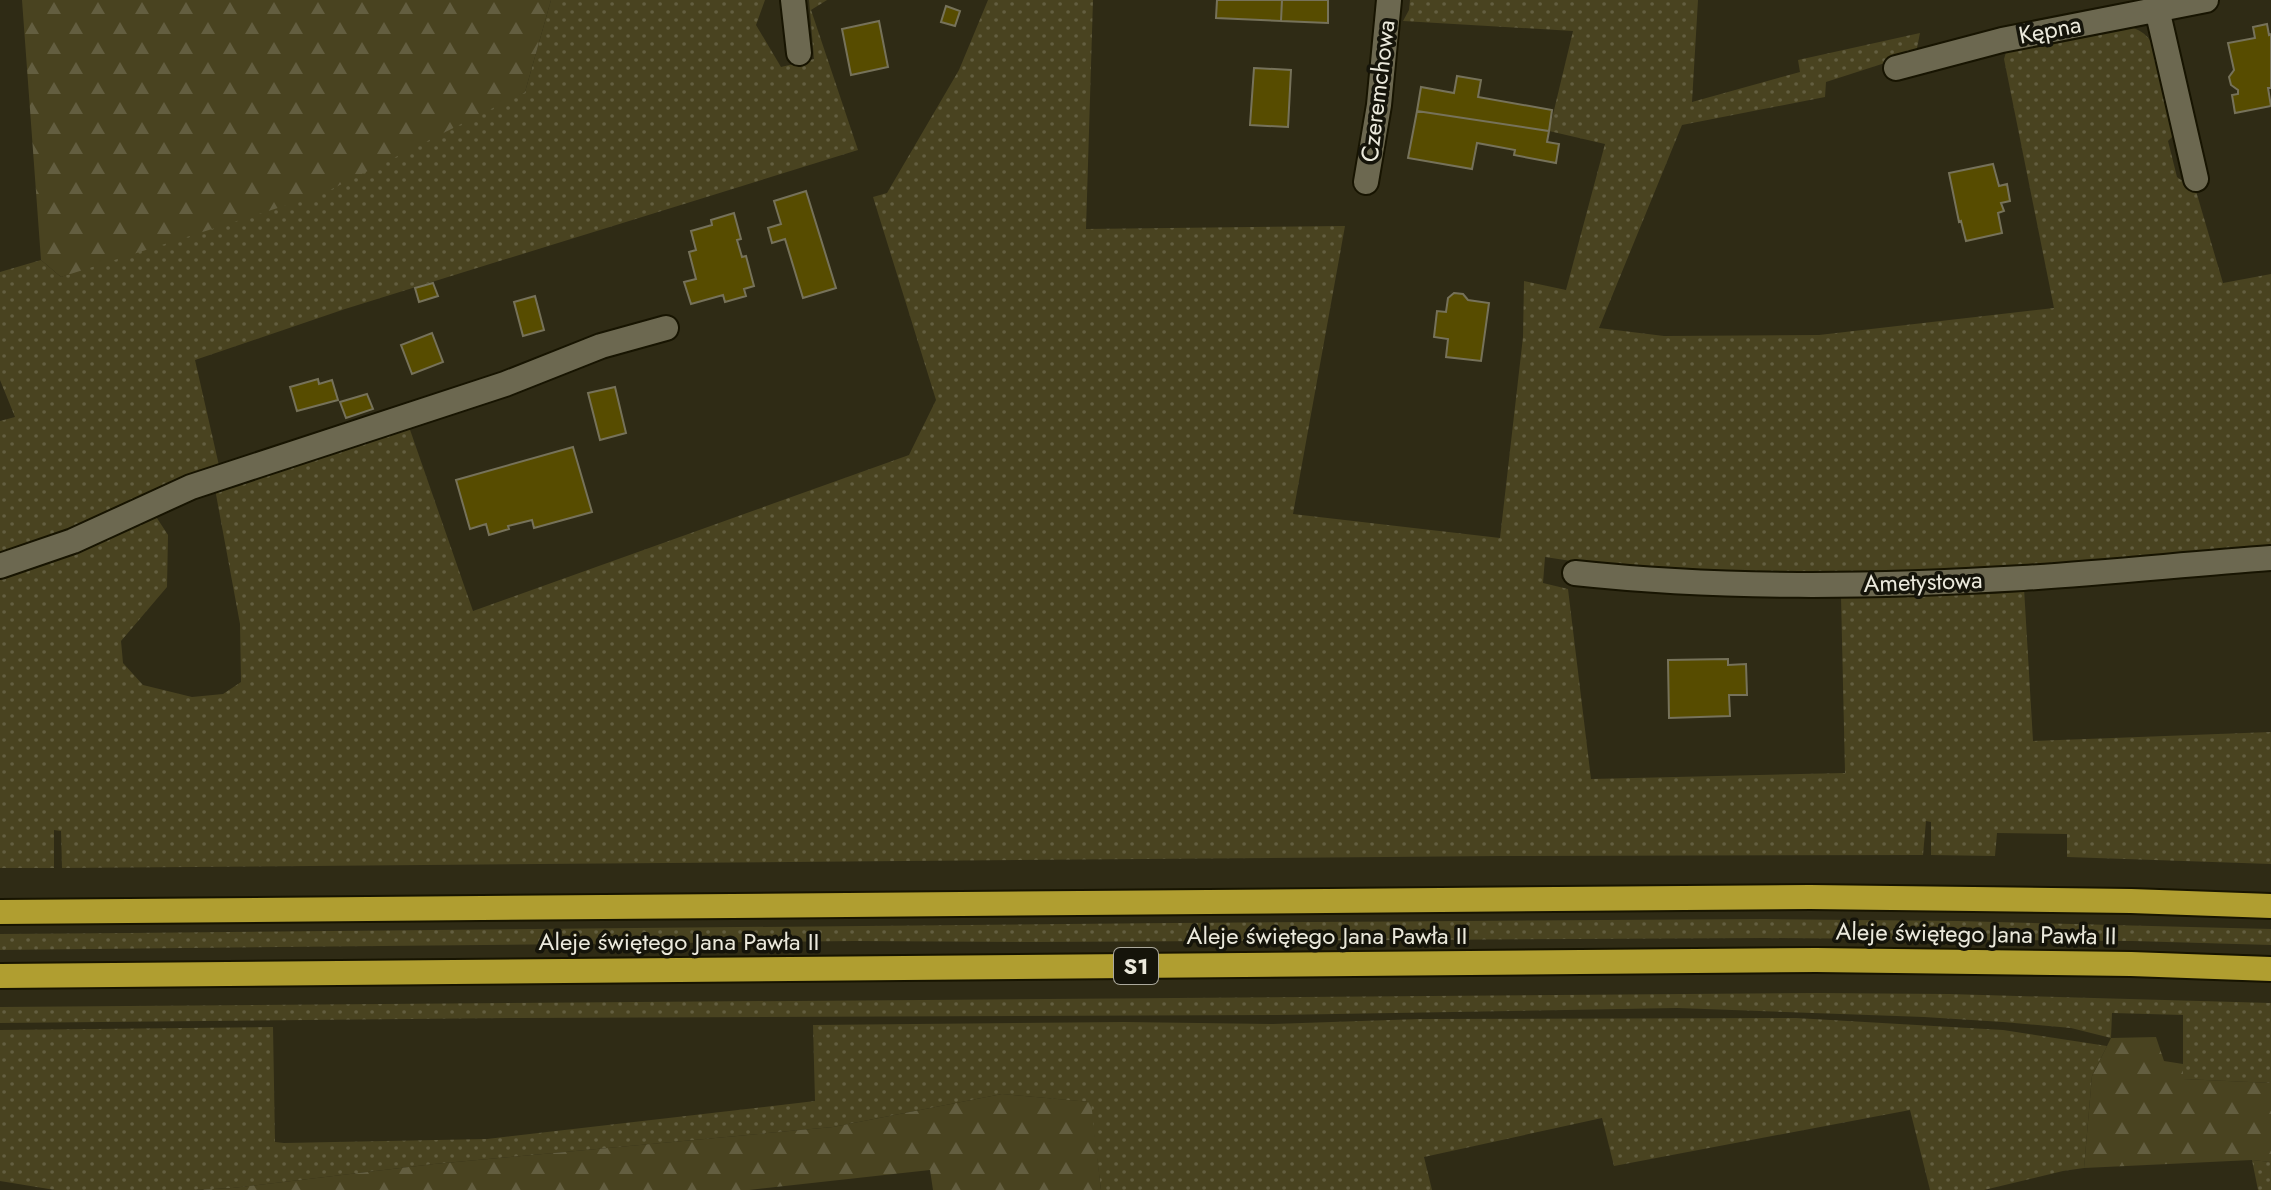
<svg xmlns="http://www.w3.org/2000/svg" width="2271" height="1190" font-family="Jost,sans-serif">
  <style>
    .grass { fill: url(#grass-dots) }
    .forest { fill: url(#forest-firs) }
    .building { fill: #574c00; stroke: #76725a; stroke-width: 2 }
    .lines { fill: none; stroke-linecap: round; stroke-linejoin: round }
    .minor-casing { stroke: #171401; stroke-width: 28 }
    .highway-casing { stroke: #171401; stroke-width: 28 }
    .minor { stroke: #6c6850; stroke-width: 24 }
    .highway { stroke: #b09e30; stroke-width: 24 }
    .labels { text-anchor: middle; stroke-width: 7; stroke-linejoin: round; paint-order: stroke }
    .shield { fill: #15140a; stroke: #aba99d; stroke-width: 2 }
    .shield-label { font-size: 22px; font-weight: bold; fill: #ebe9dc }
    .street-label { font-size: 24px; fill: #ebe9dc; stroke: #15140a }
  </style>
  <defs>
    <pattern id="grass-dots" width="8" height="8" patternUnits="userSpaceOnUse" patternTransform="scale(2)"><rect width="8" height="8" fill="#494320"/><path d="M2 2h.1M6 6h.1" fill="none" stroke="#635e40" stroke-width="1.8" stroke-linecap="round"/></pattern>
    <pattern id="forest-firs" width="22" height="20" patternUnits="userSpaceOnUse" patternTransform="scale(2)"><rect width="22" height="20" fill="#494320"/><path d="M5 1l3.5 6h-7zM16 11l3.5 6h-7z" fill="#635e40"/></pattern>
  </defs>
  <rect width="100%" height="100%" fill="#2f2b15"/>
  <path class="grass" d="M551,0H765L756,25L781,67L814,59L809,0H827L811,10L858,150L345,309L195,360L220,470L110,515L0,557V421L15,417L0,380V272L41,260L61,277L525,92Z
    M988,0H1093L1086,229L1345,226L1293,514L1500,538L1523,337L1524,281L1566,290L1605,144L1549,131L1573,31L1403,21L1409,10L1410,0H1698L1692,102L1800,72L1798,60L1920,33L1916,53L1826,82L1825,97L1682,125L1599,328L1664,336L1819,335L2054,308L2004,59L2007,49L2118,25C2138,27 2149,33 2156,52L2174,135L2168,141L2177,177L2196,191L2223,283L2271,274V550L2023,569L1843,576L1651,573L1545,557L1543,583L1568,589L1591,779L1845,773L1841,596L2024,588L2033,741L2271,732V864L2067,857V834L1997,833L1995,856L1931,855V822L1926,821L1923,855L1501,856L62,868L61,831L54,830V868H0V580C53,563 103,537 153,512L168,535L167,587L121,641L123,663L143,685L192,697L223,694L241,682L240,624L215,489L408,424L473,611L909,455L936,400L873,197L887,193L959,70Z
    M1765,919L1958,921L2271,929V945L2132,941L1764,938L1038,942L854,941L0,950V934C588,929 1177,922 1765,919Z
    M1816,993L1949,994L2271,1003V1083L2183,1079V1015L2112,1013L2111,1038L2071,1028L2003,1022L1924,1017L1677,1008L1277,1015L521,1018L0,1023V1007Z
    M1796,1018L2003,1030L2107,1046L2092,1076L2084,1168L2063,1171L1984,1190H1930L1910,1110L1614,1166L1602,1118L1424,1157L1432,1190H1101L1090,1102L1002,1094L833,1127L434,1164L232,1188L193,1190H55L0,1181V1030L273,1027L275,1142L284,1143L487,1139L815,1101L813,1025L1124,1022L1273,1024L1420,1019Z
    M2252,1160L2271,1162V1190H2258Z"/>
  <path class="forest" d="M22,0H551L525,92L322,194L61,277L41,260Z
    M2156,1037L2164,1061L2183,1064V1079L2271,1083V1162L2252,1160L2084,1168L2092,1076L2111,1038Z
    M1002,1094L1091,1102L1101,1190H933L930,1170L749,1190H193L232,1188L434,1164L833,1127Z"/>
  <path class="building" d="M1217,0H1282L1281,21L1216,18Z
    M1282,0H1328V23L1281,21Z
    M946,6L960,11L955,26L941,22Z
    M879,21L888,67L851,75L842,29Z
    M2267,24L2269,35L2271,34V88H2268L2271,106L2235,113L2232,95L2238,94V90L2231,85L2229,77L2234,70L2228,43L2255,38L2253,27Z
    M1254,68L1291,70L1288,127L1250,125Z
    M1457,76L1481,80L1478,97L1552,110L1549,131L1417,111L1421,87L1454,93Z
    M1417,111L1549,131L1547,142L1559,144L1556,163L1514,155L1515,150L1477,143L1472,169L1408,158Z
    M1993,164L1999,186L2007,184L2010,201L2001,203L2004,211L1998,213L2002,233L1966,241L1961,221L1959,222L1949,173Z
    M806,191L836,288L803,298L785,239L772,243L768,228L781,224L774,201Z
    M734,213L741,239L737,240L742,257L746,256L754,286L744,289L746,296L725,302L723,295L691,304L684,282L696,279L689,252L696,250L691,231L712,225L711,220Z
    M433,283L438,296L419,302L415,288Z
    M1454,293L1463,294L1468,300L1489,303L1481,361L1446,357L1448,339L1434,337L1437,311L1446,312L1448,298Z
    M535,296L544,330L523,336L514,302Z
    M432,333L443,362L412,374L401,345Z
    M318,379L319,384L332,380L338,400L297,411L290,387Z
    M615,387L626,433L600,440L588,393Z
    M367,394L373,409L346,418L340,402Z
    M573,447L592,512L534,528L532,520L508,526L509,529L489,535L486,524L470,529L456,480Z
    M1728,659V665L1746,664L1747,695H1729L1730,716L1669,718L1668,660Z"/>
  <g class="lines">
    <g class="minor-casing">
      <path id="minor" d="M793,0L799,53
        M2157,9L2196,179
        M1896,68L2002,40L2206,0
        M1366,182L1379,105L1389,0
        M0,566L73,541L191,487L505,384L601,346L666,328
        M1575,573C1724,589 1873,587 2023,578C2106,573 2188,564 2271,558"/>
    </g>
    <g class="highway-casing">
      <path id="highway" d="M0,912L1810,897L2131,901L2271,906
        M0,976L1816,960L2131,964L2271,969"/>
    </g>
    <use href="#minor" class="minor"/>
    <use href="#highway" class="highway"/>
  </g>
  <g class="labels">
    <rect class="shield" x="1114" y="948" width="44" height="36" rx="6"/>
    <g class="shield-label">
      <text x="1136" y="974">S1</text>
    </g>
    <g class="street-label">
      <text transform="translate(2050 30) rotate(-11)" y="8">Kępna</text>
      <text transform="translate(1378 91) rotate(-83)" y="8">Czeremchowa</text>
      <text transform="translate(1923 582) rotate(-2)" y="8">Ametystowa</text>
      <text transform="translate(1976 934) rotate(1)" y="8">Aleje świętego Jana Pawła II</text>
      <text x="1327" y="944">Aleje świętego Jana Pawła II</text>
      <text x="679" y="950">Aleje świętego Jana Pawła II</text>
    </g>
  </g>
</svg>
